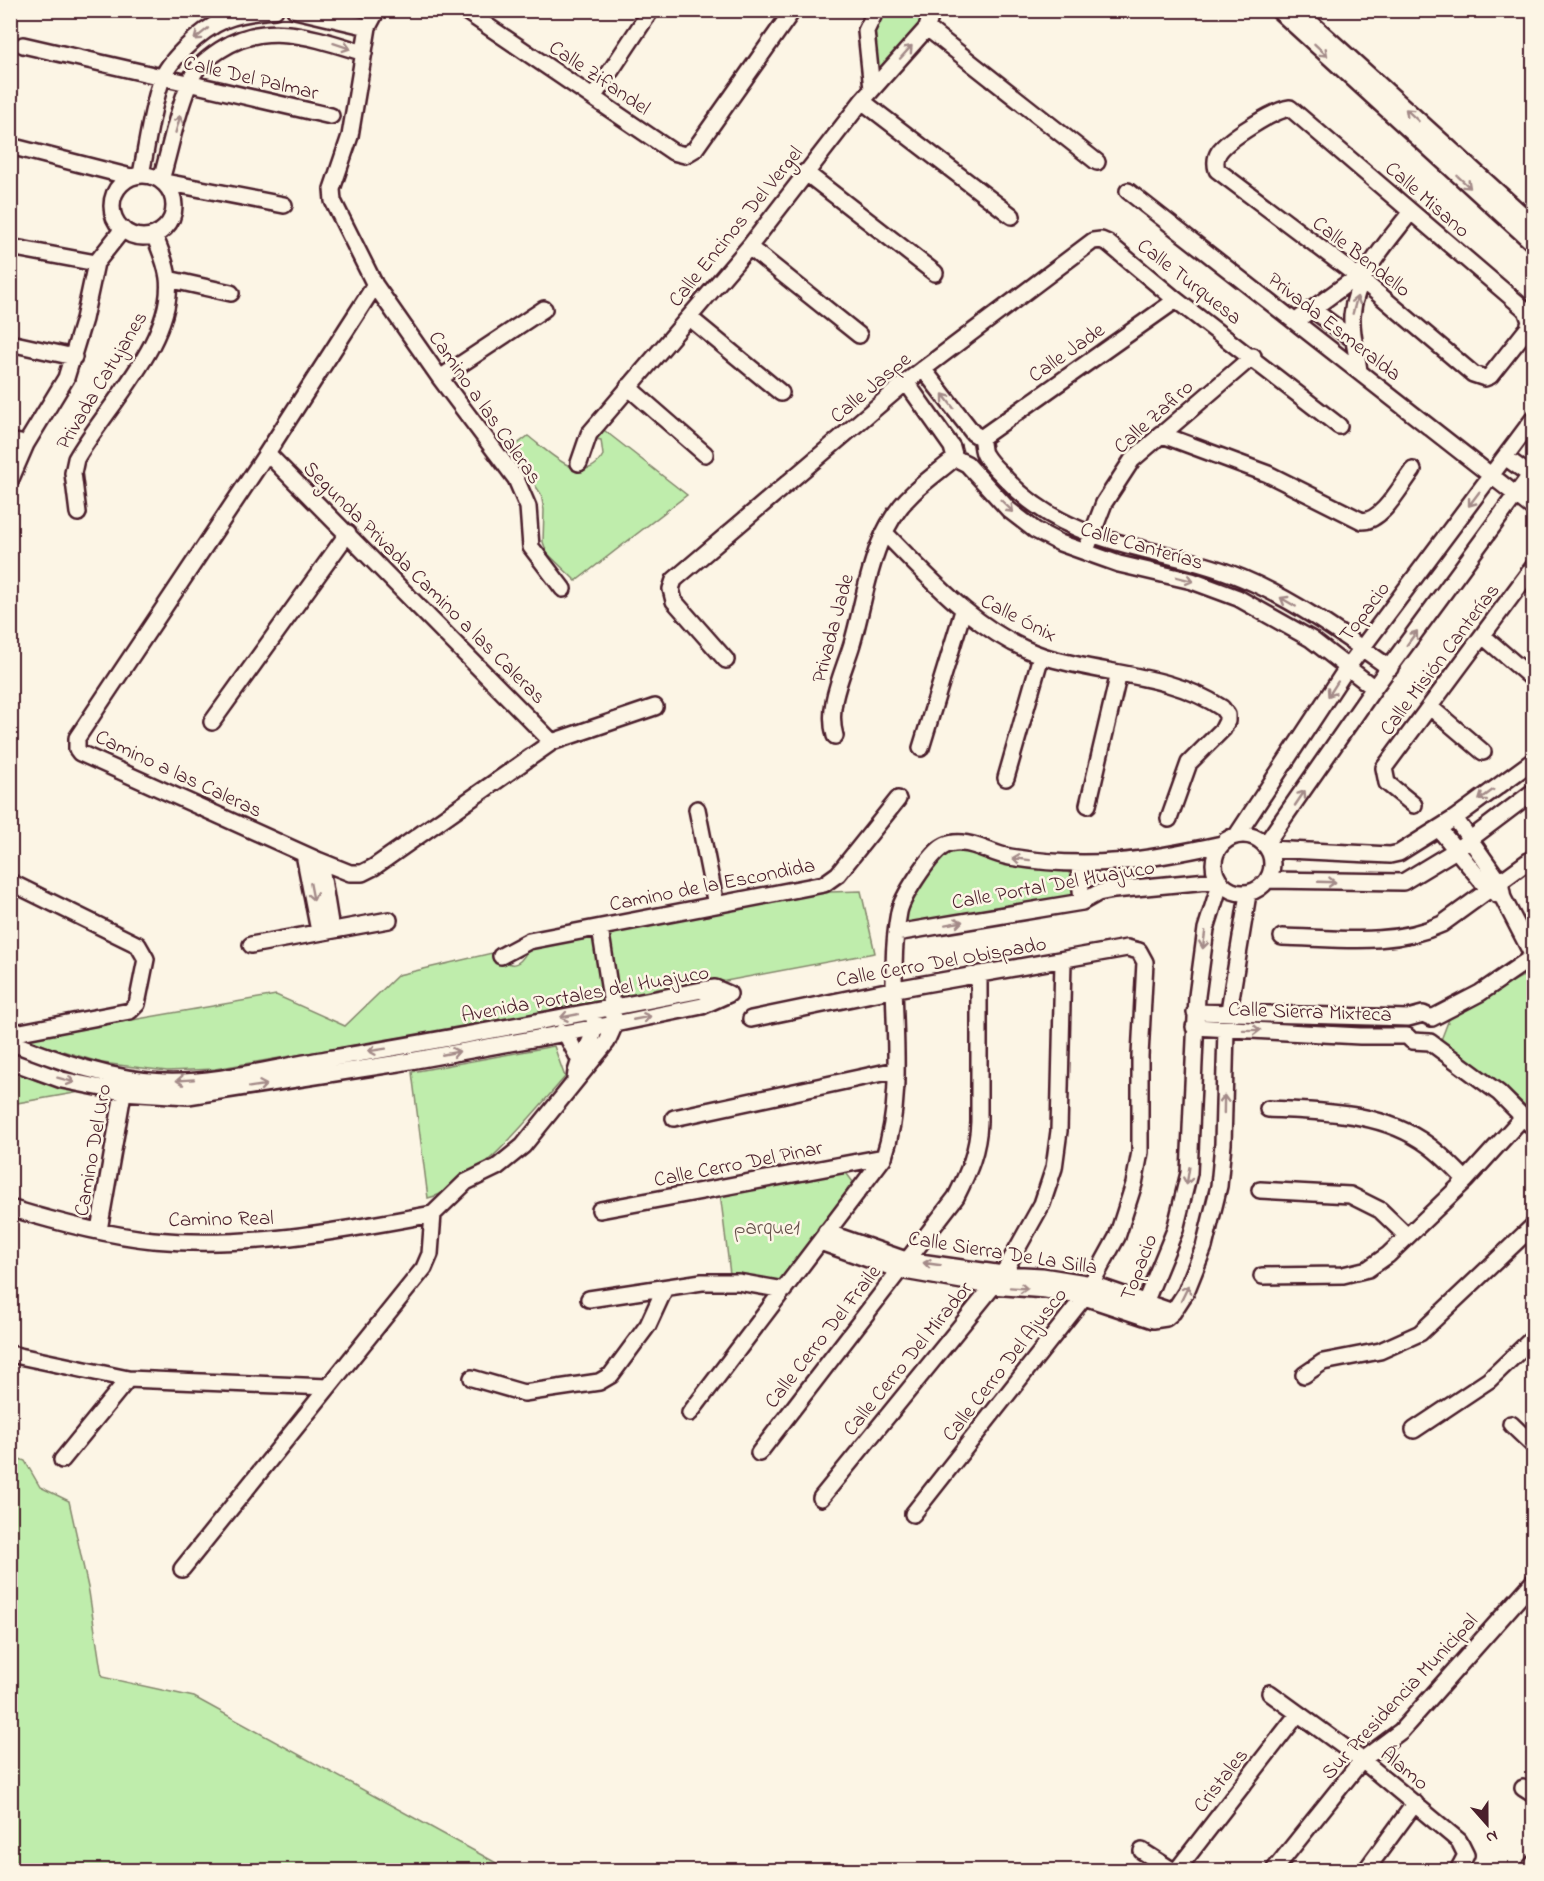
<svg xmlns="http://www.w3.org/2000/svg" width="1544" height="1881" font-family="'Indie Flower',sans-serif">
  <style>
    .green { fill: #bfedac; stroke: #84866c; stroke-width: 1.5 }
    .lines { fill: none; stroke-linecap: round; stroke-linejoin: round }
    .minor-casing { stroke: #4a1f2b; stroke-width: 20 }
    .minor { stroke: #fcf5e5; stroke-width: 15 }
    .oneway { stroke: #a38a88 }
    .labels { text-anchor: middle; stroke-width: 5; stroke-linejoin: round; paint-order: stroke }
    .street-label { font-size: 21px; fill: #4a1f2b; stroke: #fcf5e5 }
    .park-label { font-size: 21px; fill: #67524b; stroke: #fcf5e5 }
  </style>
  <rect width="100%" height="100%" fill="#fcf5e5"/>
  <filter id="ink" filterUnits="userSpaceOnUse"><feTurbulence type="fractalNoise" baseFrequency=".0167" numOctaves="2"/><feDisplacementMap in="SourceGraphic" scale="12" xChannelSelector="R" yChannelSelector="G"/><feConvolveMatrix kernelMatrix="1 2 1 2 8 2 1 2 1" color-interpolation-filters="sRGB"/></filter>
  <g filter="url(#ink)">
    <path class="green" d="M880,11H925L914,32L877,73L870,43Z
      M600,427L687,495L576,581L547,553L543,542L544,510L541,494L511,449L528,436C548,451 584,490 603,455L601,440L594,439Z
      M957,849L1018,864L1068,871L1074,875L1076,894L1073,897L908,925C899,909 931,865 943,854C947,851 953,850 957,849Z
      M861,891L875,953L619,1001L608,938L609,932L616,928L829,892Z
      M594,936L606,998L599,1004L215,1069L167,1071L102,1063L23,1039L276,995L345,1026L398,975L492,953C511,970 521,968 530,944Z
      M1533,971V1114C1507,1083 1468,1069 1441,1040L1451,1014Z
      M554,1046L565,1077C534,1112 475,1188 428,1198L412,1072Z
      M11,1068L38,1081L86,1091L11,1104Z
      M844,1170L853,1182L781,1282L730,1274L720,1192Z
      M10,1455L25,1461L40,1487L69,1501L89,1592L102,1677L194,1697L509,1870H11Z"/>
    <g class="lines">
      <g class="minor-casing">
        <path id="minor" d="M295,10L368,27
          M377,10L368,27L350,136L332,189L333,201L375,285L440,378L516,479L528,507L531,547L563,589
          M464,10L673,152L685,155L695,149L793,10
          M1278,10L1534,244
          M1297,10L1534,225
          M927,28L1097,162
          M23,45L331,116
          M872,89L866,31L876,10
          M594,96L651,10
          M862,101L1012,216
          M1290,108L1526,310L1530,321L1528,328L1490,376L1485,378L1473,374L1356,275L1217,170C1215,163 1215,158 1219,152C1228,139 1274,110 1290,108Z
          M10,146L131,177
          M805,172L935,273
          M141,174C147,146 152,105 162,79C166,68 176,57 184,49C213,20 234,13 275,10
          M112 206a31 31 0 1 1 62 0a31 31 0 1 1-62 0Z
          M161,180C171,146 178,106 193,75C198,65 211,56 220,50C266,19 315,38 364,53
          M165,182L284,205
          M1128,191L1534,509
          M10,247L96,263
          M749,247L859,335
          M168,279L231,293
          M375,285L267,453L77,738V749L80,753L320,861L350,873H362L374,867L552,742L655,707
          M1312,309L1354,340
          M690,318L781,393
          M1296,321L1363,272
          M10,343L74,357
          M923,369L973,433L981,438C983,444 982,451 985,455C990,464 1000,472 1006,479C1072,550 1159,544 1242,578C1295,600 1343,635 1390,668
          M1359,371C1357,353 1351,334 1352,316C1355,276 1387,243 1410,213
          M440,378L544,309
          M906,382L952,447L955,458L967,464L1009,510L1035,530L1060,543L1119,564L1192,581L1238,598L1311,639L1374,688
          M628,387L705,454
          M1160,434L1268,474L1362,521C1383,521 1401,485 1413,470
          M981,438L1176,300
          M10,441L26,444
          M267,453L552,742
          M1505,457L1534,478
          M579,463L589,434L749,247L862,101L927,28L932,10
          M10,481L26,444L66,378L84,319L96,263L123,229
          M78,513L73,473L76,459C105,408 175,340 168,278C166,263 160,249 154,235
          M885,533C930,579 980,635 1043,656C1101,675 1170,673 1222,708L1227,715V721L1223,729L1189,763L1169,819
          M1088,545L1104,503L1132,460L1253,356
          M1483,636L1534,680
          M726,660L674,601L671,589L674,580L906,382L1093,241L1101,240L1108,243L1176,300L1339,426
          M1430,707L1483,752
          M212,722L348,533
          M835,736C826,705 843,674 852,644C867,593 871,532 913,493C926,480 941,470 955,458
          M921,748L963,611
          M1006,778L1041,656
          M1088,805L1119,673
          M1414,805L1387,783L1384,768L1534,566
          M697,809L716,905
          M1455,818L1500,882L1503,898L1534,958
          M1439,829L1489,890L1498,895
          M1214 864a29 29 0 1 1 58 0a29 29 0 1 1-58 0Z
          M1237,835L1347,668L1534,418
          M1265,845L1374,688L1534,470
          M1268,849L1390,855L1399,853L1455,818L1534,760
          M304,854L319,931
          M320,861L331,929
          M1079,865L1082,902
          M1268,880L1403,882L1456,850L1534,791
          M10,882L138,945L146,959L137,1004L130,1011L10,1034
          M896,933L1082,902L1098,893L1114,890L1218,880
          M1282,937C1335,938 1393,947 1442,924L1534,857
          M251,945L389,920
          M501,956L529,941L824,884L838,874L898,799
          M1195,1012L1408,1018L1423,1014L1432,1018L1480,993L1534,956
          M751,1019L896,989L1127,948L1139,951L1145,962L1140,1056V1152L1134,1184L1117,1237L1084,1297L913,1514
          M1194,1027L1360,1036H1407L1412,1041L1430,1042L1499,1093L1534,1128
          M562,1032L568,1038L580,1061
          M10,1042C58,1061 112,1080 164,1082C214,1084 277,1067 327,1059C454,1038 581,1014 707,989L715,988L729,994L702,1006L615,1024L399,1063L188,1096L122,1092L62,1080L10,1061
          M575,1079C576,1056 598,1042 594,1018
          M1268,1109C1323,1112 1382,1111 1428,1145C1442,1155 1454,1168 1466,1180
          M674,1118L896,1070
          M1260,1190L1350,1195L1380,1210L1407,1236
          M10,1208C56,1222 105,1235 153,1240C247,1249 341,1231 433,1214
          M600,1210L884,1157
          M99,1230L125,1082
          M826,1232L906,1260L1003,1274L1042,1276L1092,1284L1173,1312
          M820,1242L899,1270L991,1286L1046,1290L1084,1297L1153,1320L1166,1318L1173,1312L1186,1292L1204,1247L1219,1186L1223,1144L1226,1029L1248,894
          M1262,1276L1343,1275L1368,1269L1388,1255L1466,1180L1523,1117
          M589,1299L702,1282H738L784,1290
          M1140,1315L1175,1230L1189,1173L1197,996L1206,929L1220,884
          M10,1354L128,1379L328,1387
          M1304,1375L1323,1362L1380,1351L1420,1333L1534,1225
          M472,1378L524,1393L599,1382L611,1375L648,1325L665,1288
          M690,1413L884,1157C910,1078 884,991 899,912C902,897 928,858 941,848C946,844 955,842 962,843C979,844 994,855 1010,857C1090,870 1144,861 1222,844
          M1511,1424L1534,1446
          M1414,1430L1489,1380L1534,1337
          M759,1453L956,1197C969,1171 978,1151 979,1122V974
          M62,1460L128,1379
          M821,1498L1003,1274L1042,1204L1054,1168L1059,1131L1063,961
          M182,1569L424,1268L430,1254L433,1214L466,1182L497,1167L523,1146L607,1042L615,1024L600,928
          M1270,1693L1362,1760L1459,1841L1466,1855L1458,1870
          M1523,1788L1534,1795
          M1142,1851L1172,1870
          M1177,1870L1297,1715
          M1274,1870L1362,1760L1401,1731L1534,1581
          M1366,1870L1415,1803
          M1528,1870L1534,1863"/>
      </g>
      <use href="#minor" class="minor"/>
    </g>
    <defs><path id="oneway-shaft" d="M-6 0H5M1.5-3L5.5 0L1.5 3" fill="none" stroke-width="1.6" stroke-linecap="round" stroke-linejoin="round" transform="scale(1.5)"/></defs>
    <g class="oneway">
      <use href="#oneway-shaft" transform="translate(201 34) rotate(141)"/>
      <use href="#oneway-shaft" transform="translate(342 46) rotate(18)"/>
      <use href="#oneway-shaft" transform="translate(1321 50) rotate(43)"/>
      <use href="#oneway-shaft" transform="translate(906 52) rotate(-48)"/>
      <use href="#oneway-shaft" transform="translate(1412 115) rotate(-137)"/>
      <use href="#oneway-shaft" transform="translate(178 124) rotate(-74)"/>
      <use href="#oneway-shaft" transform="translate(1464 182) rotate(43)"/>
      <use href="#oneway-shaft" transform="translate(1355 305) rotate(-75)"/>
      <use href="#oneway-shaft" transform="translate(948 401) rotate(-128)"/>
      <use href="#oneway-shaft" transform="translate(1474 499) rotate(127)"/>
      <use href="#oneway-shaft" transform="translate(1007 506) rotate(44)"/>
      <use href="#oneway-shaft" transform="translate(1185 579) rotate(14)"/>
      <use href="#oneway-shaft" transform="translate(1288 602) rotate(-150)"/>
      <use href="#oneway-shaft" transform="translate(1412 638) rotate(-54)"/>
      <use href="#oneway-shaft" transform="translate(1333 689) rotate(123)"/>
      <use href="#oneway-shaft" transform="translate(1486 795) rotate(144)"/>
      <use href="#oneway-shaft" transform="translate(1300 798) rotate(-56)"/>
      <use href="#oneway-shaft" transform="translate(1021 859) rotate(-173)"/>
      <use href="#oneway-shaft" transform="translate(1327 882) rotate(2)"/>
      <use href="#oneway-shaft" transform="translate(312 892) rotate(79)"/>
      <use href="#oneway-shaft" transform="translate(954 923) rotate(-10)"/>
      <use href="#oneway-shaft" transform="translate(1204 940) rotate(98)"/>
      <use href="#oneway-shaft" transform="translate(569 1016) rotate(169)"/>
      <use href="#oneway-shaft" transform="translate(642 1018) rotate(-11)"/>
      <use href="#oneway-shaft" transform="translate(1252 1030) rotate(1)"/>
      <use href="#oneway-shaft" transform="translate(377 1050) rotate(171)"/>
      <use href="#oneway-shaft" transform="translate(451 1053) rotate(-11)"/>
      <use href="#oneway-shaft" transform="translate(66 1080) rotate(15)"/>
      <use href="#oneway-shaft" transform="translate(185 1080) rotate(176)"/>
      <use href="#oneway-shaft" transform="translate(258 1086) rotate(-9)"/>
      <use href="#oneway-shaft" transform="translate(1224 1104) rotate(-89)"/>
      <use href="#oneway-shaft" transform="translate(1188 1176) rotate(99)"/>
      <use href="#oneway-shaft" transform="translate(932 1264) rotate(-172)"/>
      <use href="#oneway-shaft" transform="translate(1019 1288) rotate(4)"/>
      <use href="#oneway-shaft" transform="translate(1185 1293) rotate(-64)"/>
    </g>
  </g>
  <g class="labels">
    <g class="street-label">
      <text transform="translate(251 77) rotate(13)" y="7">Calle Del Palmar</text>
      <text transform="translate(600 77) rotate(34)" y="7">Calle Zifandel</text>
      <text transform="translate(1428 199) rotate(41)" y="7">Calle Misano</text>
      <text transform="translate(735 226) rotate(-51)" y="7">Calle Encinos Del Vergel</text>
      <text transform="translate(1362 256) rotate(38)" y="7">Calle Bendello</text>
      <text transform="translate(1190 281) rotate(38)" y="7">Calle Turquesa</text>
      <text transform="translate(1335 326) rotate(38)" y="7">Privada Esmeralda</text>
      <text transform="translate(1066 352) rotate(-35)" y="7">Calle Jade</text>
      <text transform="translate(101 380) rotate(-59)" y="7">Privada Catujanes</text>
      <text transform="translate(870 387) rotate(-40)" y="7">Calle Jaspe</text>
      <text transform="translate(486 407) rotate(55)" y="7">Camino a las Caleras</text>
      <text transform="translate(1153 416) rotate(-42)" y="7">Calle Zafiro</text>
      <text transform="translate(1142 545) rotate(16)" y="7">Calle Canterías</text>
      <text transform="translate(425 582) rotate(45)" y="7">Segunda Privada Camino a las Caleras</text>
      <text transform="translate(1364 611) rotate(-53)" y="7">Topacio</text>
      <text transform="translate(1019 617) rotate(27)" y="7">Calle Ónix</text>
      <text transform="translate(832 628) rotate(-75)" y="7">Privada Jade</text>
      <text transform="translate(1439 659) rotate(-53)" y="7">Calle Misión Canterías</text>
      <text transform="translate(179 773) rotate(25)" y="7">Camino a las Caleras</text>
      <text transform="translate(712 884) rotate(-11)" y="7">Camino de la Escondida</text>
      <text transform="translate(1053 884) rotate(-10)" y="7">Calle Portal Del Huajuco</text>
      <text transform="translate(941 961) rotate(-10)" y="7">Calle Cerro Del Obispado</text>
      <text transform="translate(585 993) rotate(-10)" y="7">Avenida Portales del Huajuco</text>
      <text transform="translate(1310 1011) rotate(2)" y="7">Calle Sierra Mixteca</text>
      <text transform="translate(92 1150) rotate(-80)" y="7">Camino Del Uro</text>
      <text transform="translate(738 1163) rotate(-11)" y="7">Calle Cerro Del Pinar</text>
      <text transform="translate(221 1218) rotate(-1)" y="7">Camino Real</text>
      <text transform="translate(1003 1252) rotate(9)" y="7">Calle Sierra De La Silla</text>
      <text transform="translate(1138 1267) rotate(-69)" y="7">Topacio</text>
      <text transform="translate(822 1336) rotate(-52)" y="7">Calle Cerro Del Fraile</text>
      <text transform="translate(907 1358) rotate(-51)" y="7">Calle Cerro Del Mirador</text>
      <text transform="translate(1004 1364) rotate(-52)" y="7">Calle Cerro Del Ajusco</text>
      <text transform="translate(1399 1696) rotate(-47)" y="7">Sur Presidencia Municipal</text>
      <text transform="translate(1405 1768) rotate(39)" y="7">Álamo</text>
      <text transform="translate(1220 1780) rotate(-52)" y="7">Cristales</text>
    </g>
    <g class="park-label">
      <text x="767" y="1234">parque1</text>
    </g>
  </g>
  <rect width="1544" height="1881" fill="none" stroke="#fcf5e5" stroke-width="36"/>
  <rect x="18" y="18" width="1508" height="1845" fill="none" stroke="#4a1f2b" stroke-width="2" filter="url(#ink)"/>
  <g transform="translate(1487 1824) rotate(159)" stroke="#fcf5e5" stroke-width="4.5" paint-order="stroke">
  <path d="M0-4.5L10 22L0 15L-10 22Z" fill="#4a1f2b"/>
  <text y="-9" font-size="16" font-weight="bold" text-anchor="middle" fill="#4a1f2b">N</text>
  </g>
</svg>
